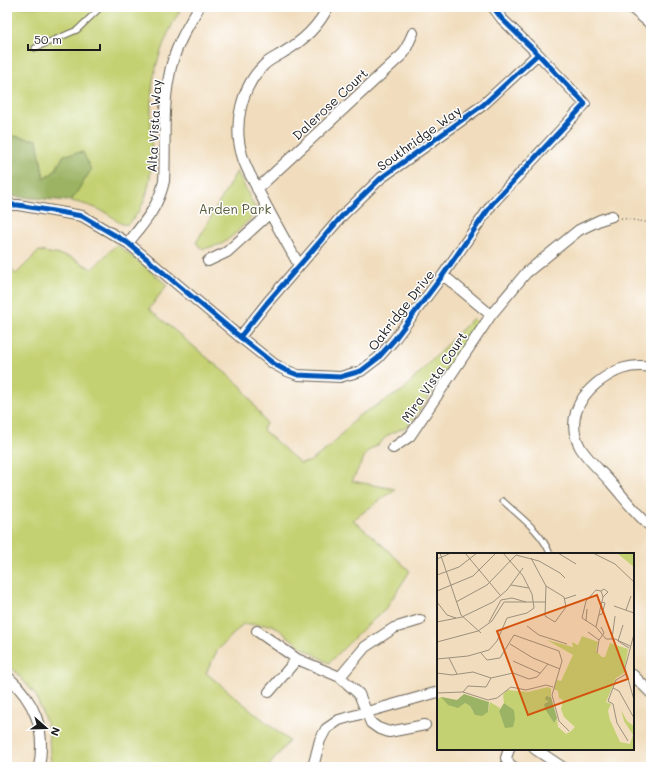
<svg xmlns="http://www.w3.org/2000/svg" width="658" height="774" font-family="Mali,sans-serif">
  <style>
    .green { fill: #c4d172; stroke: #707647 }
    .forest { fill: #9bb364; stroke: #5c6840 }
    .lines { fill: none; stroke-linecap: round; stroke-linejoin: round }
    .service-casing { stroke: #676054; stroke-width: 7 }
    .minor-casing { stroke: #676054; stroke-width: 12 }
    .tertiary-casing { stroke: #676054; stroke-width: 14 }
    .path { stroke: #676054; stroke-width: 1.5; stroke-dasharray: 1 3; stroke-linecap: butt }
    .service { stroke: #fff; stroke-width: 5 }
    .minor { stroke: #fff; stroke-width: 10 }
    .tertiary { stroke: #fff; stroke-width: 12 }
    .cycleway-casing { stroke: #fff; stroke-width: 8 }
    .cycleway { stroke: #0057b8; stroke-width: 5 }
    .labels { text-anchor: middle; stroke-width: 3; stroke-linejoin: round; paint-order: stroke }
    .street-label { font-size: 13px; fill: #1c1c1c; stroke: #fff }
    .park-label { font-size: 13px; fill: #575b3a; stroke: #fff }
    .inset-road { fill: none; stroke: #9c907d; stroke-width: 1 }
    .view { fill: #d4530e; fill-opacity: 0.15; stroke: #d4530e; stroke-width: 2 }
    .inset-edge { fill: none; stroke: #1c1c1c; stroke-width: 2 }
  </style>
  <rect width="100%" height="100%" fill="#fff"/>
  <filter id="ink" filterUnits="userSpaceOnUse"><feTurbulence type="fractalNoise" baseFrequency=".025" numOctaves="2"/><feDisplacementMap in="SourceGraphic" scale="8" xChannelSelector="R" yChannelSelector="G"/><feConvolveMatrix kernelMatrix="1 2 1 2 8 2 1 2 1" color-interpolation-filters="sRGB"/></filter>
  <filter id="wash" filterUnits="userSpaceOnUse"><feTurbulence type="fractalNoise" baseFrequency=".012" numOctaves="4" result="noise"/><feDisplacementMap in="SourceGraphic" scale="16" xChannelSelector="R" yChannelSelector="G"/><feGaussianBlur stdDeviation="0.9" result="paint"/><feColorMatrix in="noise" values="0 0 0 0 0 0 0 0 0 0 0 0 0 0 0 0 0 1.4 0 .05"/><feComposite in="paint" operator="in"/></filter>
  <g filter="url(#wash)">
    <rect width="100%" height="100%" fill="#f1ddbd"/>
    <path class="green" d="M7,7H182C167,32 155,60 152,90C147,132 163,193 128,224C121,226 116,220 111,216C99,208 85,204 71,201L91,170L64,155L55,171L44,179L37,140L7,135Z
      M237,171L257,212L236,233L222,244L203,249L196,243Z
      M117,244L167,285L149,309L241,386L266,423L263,430L300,463L309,462L330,447L358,416L402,391L473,318L480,326L408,426L388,435L379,444L367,452L352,481L395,489L353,520L377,540L410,571L385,610L366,626L329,663L300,646L273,625L243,624L217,651L206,673L289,741L268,767H54L51,766L48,727L35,694L14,670L7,664V266L16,274L39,251L71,257L92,269Z"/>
    <path class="forest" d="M7,135L37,140L44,179L55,171L64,155L83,152L91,170L71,201L7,196Z"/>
  </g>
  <g filter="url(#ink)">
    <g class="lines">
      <g class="service-casing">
        <path id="service" d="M35,48L77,30L101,7
          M503,501C520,517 542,532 550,554"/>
      </g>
      <g class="minor-casing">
        <path id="minor" d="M257,189L404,53L413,33
          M7,205H18L82,216L128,243L240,337L274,364L285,370L298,375L340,377L361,371L378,358L394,340L443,275L492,204L585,104L538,54L502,19L493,7
          M128,243C144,223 159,206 164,181C166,146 162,111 169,77C173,51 186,29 199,7
          M208,261L227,252L270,213
          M299,265C285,240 270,214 257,188C252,178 245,167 242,155C233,125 241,87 264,65C269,60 278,56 284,52C303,41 318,27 328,7
          M443,275L491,315
          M240,337L267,303L342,216L381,178L483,105L538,54
          M651,367C630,363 614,370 597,383C577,399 567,423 580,447C586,458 604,474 612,484C625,499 636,514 651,527
          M393,448L410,436L491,315L526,273L579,230L600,220L612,216
          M257,631L297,659L340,677L359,694L371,723L378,728L389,732L425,725
          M633,675L651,693
          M7,676C35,701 46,729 39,767
          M340,677L365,647L394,628L420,620
          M269,692L297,659
          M509,749L506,758L510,765L514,767
          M535,749L562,767
          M313,767L320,740L326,729L339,720L438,692"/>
      </g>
      <g class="tertiary-casing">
        <path id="tertiary" d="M632,7L651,23"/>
      </g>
      <path class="path" d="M621,218L651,223"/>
      <use href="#service" class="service"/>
      <use href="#minor" class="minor"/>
      <use href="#tertiary" class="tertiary"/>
      <g class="cycleway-casing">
        <path id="cycleway" d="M7,205H18L82,216L128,243L240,337L274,364L285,370L298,375L340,377L361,371L378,358L394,340L443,275L492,204L585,104L538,54L502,19L493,7
          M240,337L267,303L342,216L381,178L483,105L538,54"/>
      </g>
      <use href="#cycleway" class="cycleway"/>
    </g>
  </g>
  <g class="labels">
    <g class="street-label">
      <text transform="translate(330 104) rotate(-43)" y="5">Dalerose Court</text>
      <text transform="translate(154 126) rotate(-87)" y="5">Alta Vista Way</text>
      <text transform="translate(419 138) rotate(-36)" y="5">Southridge Way</text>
      <text transform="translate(401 310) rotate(-52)" y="5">Oakridge Drive</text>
      <text transform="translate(434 377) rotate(-56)" y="5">Mira Vista Court</text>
    </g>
    <g class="park-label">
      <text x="235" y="214">Arden Park</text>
    </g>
  </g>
  <g transform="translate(437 553)">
    <rect width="197" height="197" fill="#f1ddbd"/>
    <path d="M179,0H197V14L181,1ZM145,83L161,89L159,98L165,104H168L173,90L191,96L187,120L179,125L169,149L174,151L171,158L173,167L183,189L193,191L196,182L187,168L184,157L190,168L197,173V197H0V146L4,144L28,150L33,153L36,159H51L53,149L63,155L62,158L69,175L77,157L67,150L66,142L70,137L91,139L111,134L114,136V144L109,143L112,148L107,151L112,162L117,170L120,165L121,174L129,181L134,178L138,174L127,164L124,156L126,147L122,145L121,138L117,136L120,127L124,128L136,102L110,87L136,94L135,89L141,92Z" fill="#c4d172"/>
    <path d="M27,141L52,149L51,159L45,163L38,162L33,153L28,150L21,155L11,152L4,144L20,147ZM109,143L114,144L120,165L117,170L108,156L107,151L112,148L108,147ZM67,150L77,157L78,166L76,174L68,175L62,158Z" fill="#9bb364"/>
    <path class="inset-road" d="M3,0L24,62L44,80M28,0L63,42M121,0L139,11M156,0L178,11L197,29M94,5L109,33L127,44L129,54L118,69L108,63L109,33M0,6L14,0M0,22L22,14L40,0M74,32L92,35M0,38L36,23L59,0M164,38L167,36L171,39L166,44M127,46L139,42M0,49L10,62L19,65M19,49L50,32L79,2L102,8L123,20L128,25M177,53L197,60M189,57L194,43M162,62L165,61L168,50L165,49M149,68L150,56M0,69L25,64L56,49L70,37L86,15M52,69L64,47L75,45L89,49M90,73L102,82L130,91M159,74L166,44L164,38L159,37L149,48L145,65L159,74L169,86H178L193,93M151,79L162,87M197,81L188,115L197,147M175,86L178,63M181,88L192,95M181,88L186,72M0,89L41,78L55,68L67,49H109M73,91L96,105L123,116M44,100L50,107L63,105L77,82L122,98L125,108L115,142L122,168L132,178M160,100L162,87L167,80L164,74M12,105L20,121M0,106L31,103L52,97L60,88L70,65L90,60L97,55L95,41L86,23L66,0M76,108L103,120M0,120L15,122L36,119L54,125L76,120L92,126L100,124L111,111M189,121L179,127L171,148L176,151L180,170L191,188M176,135L182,138L197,165M26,139L31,133L49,134L54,125M0,140L26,139L51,147L60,145L74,134L89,137L109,132L116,134"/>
    <path class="view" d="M160,42L191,126L91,162L60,78Z"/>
    <rect width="197" height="197" class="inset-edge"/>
  </g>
  <rect width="658" height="774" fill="none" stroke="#fff" stroke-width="24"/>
  <g transform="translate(46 728) rotate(110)" stroke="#ffffff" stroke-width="3" paint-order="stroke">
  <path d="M0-3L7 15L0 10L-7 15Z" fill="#1c1c1c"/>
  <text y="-6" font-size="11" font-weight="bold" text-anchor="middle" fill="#1c1c1c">N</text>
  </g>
  <path d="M28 44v6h72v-6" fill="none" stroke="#1c1c1c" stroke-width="2"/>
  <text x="34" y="44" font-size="12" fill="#1c1c1c" stroke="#ffffff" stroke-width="3" paint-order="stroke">50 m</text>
</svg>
